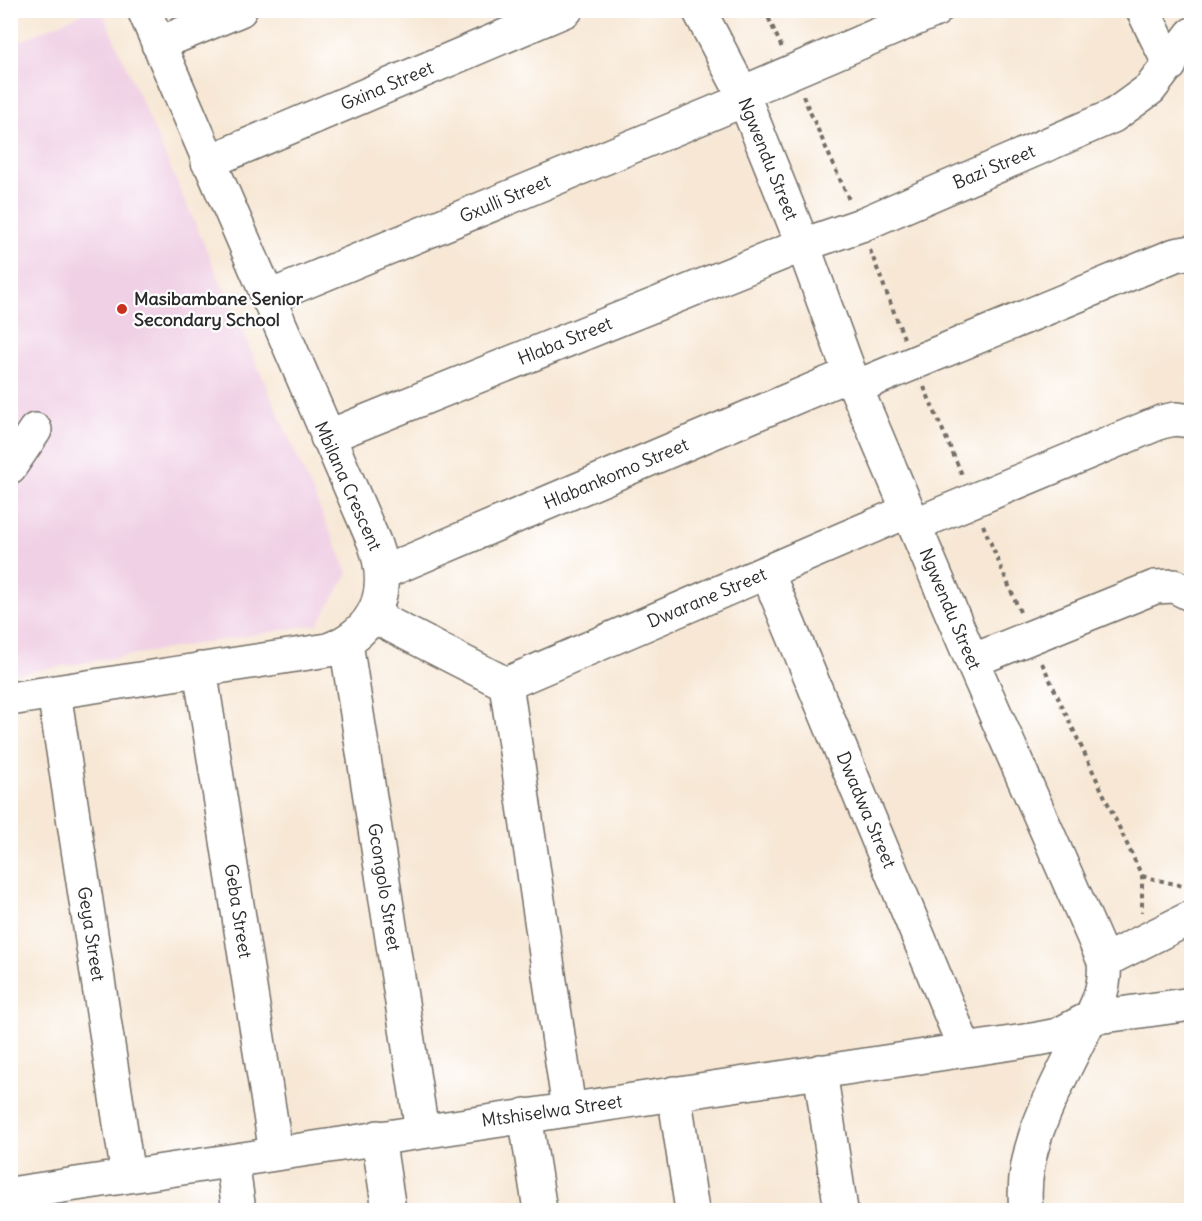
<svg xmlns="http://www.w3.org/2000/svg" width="1202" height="1221" font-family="Delius,sans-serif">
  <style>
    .built { fill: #f0d0e5 }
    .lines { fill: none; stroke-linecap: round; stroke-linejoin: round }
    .minor-casing { stroke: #726d66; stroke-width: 36 }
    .path { stroke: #726d66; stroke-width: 4; stroke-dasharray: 4.5 4.5; stroke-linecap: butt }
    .minor { stroke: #fff; stroke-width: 33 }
    .poi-dot { fill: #c8321e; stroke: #fff; stroke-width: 2 }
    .labels { text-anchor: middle; stroke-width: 4.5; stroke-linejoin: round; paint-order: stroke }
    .street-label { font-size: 18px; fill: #2b2b2b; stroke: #fff }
    .poi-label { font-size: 18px; font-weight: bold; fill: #2b2b2b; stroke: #fff; text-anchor: start }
  </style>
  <rect width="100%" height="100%" fill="#fff"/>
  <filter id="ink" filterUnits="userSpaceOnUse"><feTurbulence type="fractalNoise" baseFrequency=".0167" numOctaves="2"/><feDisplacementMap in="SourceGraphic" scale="12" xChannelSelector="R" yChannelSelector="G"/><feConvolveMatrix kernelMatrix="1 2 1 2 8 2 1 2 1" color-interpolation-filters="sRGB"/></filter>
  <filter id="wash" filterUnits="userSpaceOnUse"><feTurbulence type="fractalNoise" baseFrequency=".008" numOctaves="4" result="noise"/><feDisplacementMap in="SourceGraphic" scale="24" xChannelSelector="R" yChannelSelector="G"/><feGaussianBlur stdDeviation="1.35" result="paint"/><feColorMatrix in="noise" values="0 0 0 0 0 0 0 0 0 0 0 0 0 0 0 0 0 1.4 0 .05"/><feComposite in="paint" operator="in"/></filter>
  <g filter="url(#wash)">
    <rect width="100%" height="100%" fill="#f7e7d4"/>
    <path class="built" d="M87,11H102L348,573L318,624L11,675V45Z"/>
  </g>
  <g filter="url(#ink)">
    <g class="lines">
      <g class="minor-casing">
        <path id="minor" d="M699,10L742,93L803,245L850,374L972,661L1104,961C1107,991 1093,1013 1080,1038C1054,1092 1019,1149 1026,1210
          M1143,10L1170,65
          M158,44L240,10
          M742,93L936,10
          M208,162L566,10
          M267,298L744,100
          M856,387L1175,255L1192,252
          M327,437L803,245L861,225L1113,116L1150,89L1192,34
          M10,467L35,430
          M914,525L1161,422L1175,419L1192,421
          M767,572L965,1049
          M382,573L850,374
          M373,616L506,684
          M346,643L422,1131
          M972,661L1155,587L1174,586L1192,595
          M200,669L276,1153
          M54,692L128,1176
          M10,699L328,650C377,631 392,591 374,542L144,10
          M1104,961L1192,917
          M820,1071L841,1210
          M674,1093L692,1210
          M569,1109L506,684L908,511
          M525,1115L540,1210
          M378,1137L389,1210
          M232,1161L239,1210
          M10,1194L1038,1039L1058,1035L1090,1018L1192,1004"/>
      </g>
      <path class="path" d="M765,10L782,48
        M803,96L850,202
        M870,250L904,338
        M924,387L963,477
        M983,525L1020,612
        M1042,663L1142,876V912
        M1142,876L1191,888"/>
      <use href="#minor" class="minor"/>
    </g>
  </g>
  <circle class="poi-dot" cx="122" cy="309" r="6"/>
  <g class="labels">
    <g class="street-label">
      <text transform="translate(387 86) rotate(-23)" y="6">Gxina Street</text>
      <text transform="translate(768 159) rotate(68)" y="6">Ngwendu Street</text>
      <text transform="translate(994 167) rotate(-23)" y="6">Bazi Street</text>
      <text transform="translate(505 199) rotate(-23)" y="6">Gxulli Street</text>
      <text transform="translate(565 341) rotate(-22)" y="6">Hlaba Street</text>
      <text transform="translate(616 474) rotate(-23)" y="6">Hlabankomo Street</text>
      <text transform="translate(348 486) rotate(66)" y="6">Mbilana Crescent</text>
      <text transform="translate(707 598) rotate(-23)" y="6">Dwarane Street</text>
      <text transform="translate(950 609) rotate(67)" y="6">Ngwendu Street</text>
      <text transform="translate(866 810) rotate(67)" y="6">Dwadwa Street</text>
      <text transform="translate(384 887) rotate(81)" y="6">Gcongolo Street</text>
      <text transform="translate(238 911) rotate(81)" y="6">Geba Street</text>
      <text transform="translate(91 934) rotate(81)" y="6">Geya Street</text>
      <text transform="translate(552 1111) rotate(-8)" y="6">Mtshiselwa Street</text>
    </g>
    <g class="poi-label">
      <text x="134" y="305">Masibambane Senior<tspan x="134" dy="21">Secondary School</tspan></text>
    </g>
  </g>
  <rect width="1202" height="1221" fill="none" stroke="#fff" stroke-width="36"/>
</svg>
